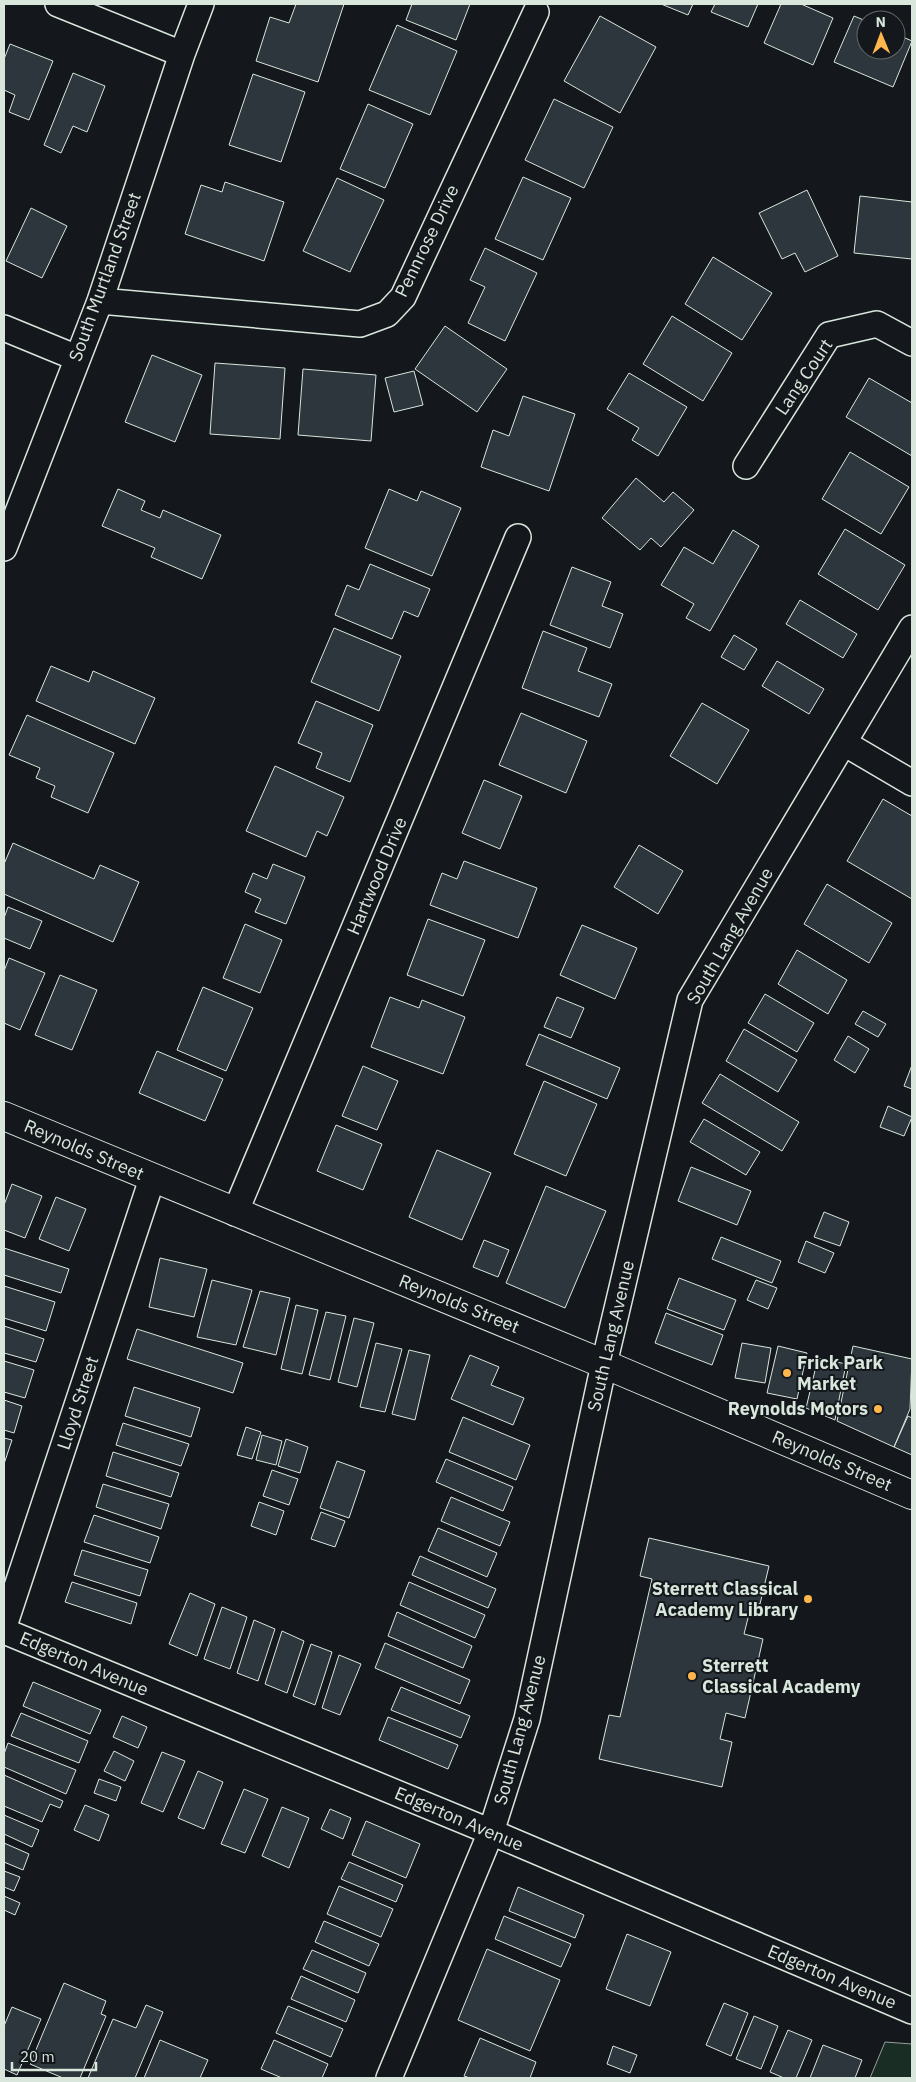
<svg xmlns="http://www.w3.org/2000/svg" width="916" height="2082" font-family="'IBM Plex Sans',sans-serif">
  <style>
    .green { fill: #1a2d24; stroke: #939e99 }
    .building { fill: #2c363c; stroke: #d8e6dc }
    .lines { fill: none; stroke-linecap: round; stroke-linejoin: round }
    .minor-casing { stroke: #d8e6dc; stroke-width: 28 }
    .tertiary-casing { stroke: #d8e6dc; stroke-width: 30 }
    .minor { stroke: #14181c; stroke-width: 25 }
    .tertiary { stroke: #14181c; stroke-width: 28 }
    .poi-dot { fill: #ffb74d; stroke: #14181c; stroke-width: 2 }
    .labels { text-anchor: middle; stroke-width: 4; stroke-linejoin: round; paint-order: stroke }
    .street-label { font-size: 18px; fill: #d8e6dc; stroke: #14181c }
    .poi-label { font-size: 18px; font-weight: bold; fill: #d8e6dc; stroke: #14181c; text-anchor: start }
  </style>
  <rect width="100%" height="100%" fill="#14181c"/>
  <path class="green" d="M885,2042L912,2044V2078H870Z"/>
  <path class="building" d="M296,4H344L318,82L256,61L270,17L289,23Z
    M412,4H470L456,40L406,20Z
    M661,4H693L688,15Z
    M715,4H758L748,27L711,12Z
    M781,4H801L833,18L813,65L764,43Z
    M600,16L656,47L620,113L564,81Z
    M854,16L866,21V50H896V34L912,41L893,87L834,62Z
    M397,25L457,51L430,115L369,90Z
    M10,44L53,61L29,120L9,112L15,95L4,90V59Z
    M73,73L105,86L87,132L73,126L61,153L44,145Z
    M253,74L305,92L281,162L229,145Z
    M554,99L613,127L584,188L525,160Z
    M368,104L413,124L385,188L340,169Z
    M523,177L571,198L543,260L495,239Z
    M337,178L384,200L350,272L303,251Z
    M225,182L284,202L264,261L185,234L201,185L222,192Z
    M807,190L838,256L805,272L795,253L782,259L759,213Z
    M860,196L912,202V259L854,253Z
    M31,208L67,226L42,278L6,261Z
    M485,248L537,273L505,341L468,323L485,287L470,280Z
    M713,257L772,293L742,340L685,304Z
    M672,316L732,353L703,401L643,364Z
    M445,326L507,369L477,412L415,369Z
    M152,355L202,375L175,442L125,422Z
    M215,363L285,368L280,439L210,434Z
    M303,369L376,375L371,441L298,435Z
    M414,371L423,405L394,412L385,378Z
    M629,373L687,407L658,456L632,440L639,428L607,409Z
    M869,378L912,403V456L846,417Z
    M523,396L575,414L549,491L481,467L493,430L509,436Z
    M850,452L909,487L881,534L822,499Z
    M636,478L664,502L673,492L694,510L661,547L651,538L640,550L602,518Z
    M118,489L145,501L141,510L160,518L163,510L221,535L202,579L151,557L155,548L102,526Z
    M389,489L417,501L421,491L461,508L432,576L365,548Z
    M845,529L905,565L878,610L818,574Z
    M733,530L759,546L710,631L686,618L694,604L661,585L684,547L713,564Z
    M370,564L430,589L418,617L404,611L392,639L335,615L347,585L359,590Z
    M572,567L611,582L602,606L623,614L610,648L550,625Z
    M800,600L857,634L843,658L786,624Z
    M334,628L401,656L379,711L311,682Z
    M543,631L587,648L578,671L612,684L599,717L522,688Z
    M734,635L757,649L744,670L721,657Z
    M777,661L824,689L809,714L762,686Z
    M51,666L89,682L93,671L155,698L135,744L36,701Z
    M316,701L373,725L350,782L316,768L322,753L298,743Z
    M702,703L749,730L717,784L670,756Z
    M521,713L587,741L566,793L499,765Z
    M27,715L114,753L88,813L51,797L55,786L36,778L40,768L9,755Z
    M275,766L344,797L327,836L317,831L306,857L246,831Z
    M484,780L522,796L500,849L462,833Z
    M883,799L912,816V899L847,861Z
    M13,843L94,879L100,865L139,882L113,942L4,894V864Z
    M639,845L683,871L658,914L614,887Z
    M464,861L537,888L518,938L430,905L442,873L457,879Z
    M273,864L305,877L286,924L255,912L261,899L245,892L253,873L267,879Z
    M827,884L892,923L869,963L804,924Z
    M8,907L42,921L30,949L4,938V918Z
    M428,919L485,940L463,996L407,975Z
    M245,924L282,940L260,993L223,978Z
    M582,925L637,948L615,999L560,975Z
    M797,950L847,980L828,1014L778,984Z
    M9,958L45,973L20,1030L4,1023V971Z
    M60,975L97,990L72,1050L35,1035Z
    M203,987L253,1008L226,1071L177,1050Z
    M765,994L814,1023L797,1052L748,1023Z
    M390,997L419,1008L422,1000L465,1017L443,1074L371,1047Z
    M557,997L584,1008L571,1038L544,1027Z
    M863,1011L886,1024L878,1037L855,1024Z
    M744,1029L797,1060L778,1092L726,1061Z
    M539,1034L620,1068L607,1099L526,1065Z
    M848,1036L869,1049L855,1073L834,1060Z
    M157,1051L223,1079L205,1121L139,1093Z
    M912,1065V1089L904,1086Z
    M363,1066L398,1081L377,1130L342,1116Z
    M720,1074L799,1122L782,1151L702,1103Z
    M544,1081L597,1104L566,1176L514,1154Z
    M888,1106L912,1117L904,1136L880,1127Z
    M704,1119L760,1152L746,1175L690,1142Z
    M336,1125L382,1144L363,1190L317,1171Z
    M437,1150L491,1173L462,1240L409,1217Z
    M691,1167L751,1191L737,1225L678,1201Z
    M12,1184L42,1196L25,1238L4,1230V1205Z
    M546,1186L606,1211L565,1308L506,1283Z
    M56,1197L86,1209L69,1251L39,1239Z
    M824,1212L849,1222L840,1246L814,1237Z
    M721,1237L781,1261L772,1283L712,1259Z
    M484,1240L509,1250L498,1277L473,1267Z
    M806,1241L834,1253L825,1273L798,1262Z
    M4,1248L69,1269L61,1293L4,1275Z
    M160,1258L207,1269L194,1317L149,1307Z
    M679,1278L736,1300L724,1330L667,1309Z
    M212,1280L252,1290L236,1345L197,1337Z
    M756,1280L777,1288L768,1309L747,1300Z
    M4,1286L55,1302L46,1331L4,1318Z
    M260,1291L290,1298L276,1355L243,1347Z
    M296,1305L318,1310L302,1374L281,1369Z
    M326,1312L346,1316L330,1380L309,1375Z
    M666,1313L723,1335L712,1365L655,1343Z
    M354,1318L374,1323L357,1387L338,1382Z
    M4,1326L44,1339L36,1362L4,1353Z
    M137,1329L243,1363L233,1393L127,1359Z
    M376,1343L402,1349L385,1412L360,1407Z
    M742,1343L771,1348L765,1383L735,1378Z
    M778,1346L807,1353L797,1399L767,1393Z
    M853,1346L912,1359L910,1409L894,1447L837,1421Z
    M409,1350L430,1355L415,1420L392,1414Z
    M470,1355L499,1367L491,1385L524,1398L513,1425L451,1399Z
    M818,1358L846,1364L835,1420L806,1408Z
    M4,1361L34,1370L25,1398L4,1392Z
    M134,1387L200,1408L191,1437L125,1416Z
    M4,1400L22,1406L14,1433L4,1430Z
    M908,1416L912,1418V1455L894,1447Z
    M463,1417L530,1445L516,1480L449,1452Z
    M123,1423L189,1444L181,1466L116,1445Z
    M246,1427L261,1432L252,1459L237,1455Z
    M262,1435L282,1441L276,1465L256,1460Z
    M4,1438L12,1440L4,1464Z
    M286,1439L308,1447L300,1473L278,1466Z
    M113,1452L179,1473L171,1497L106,1476Z
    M446,1459L513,1487L503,1511L436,1482Z
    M337,1461L365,1471L349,1518L320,1508Z
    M272,1470L298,1479L289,1505L263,1496Z
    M103,1484L169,1504L161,1529L96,1507Z
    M451,1497L510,1522L500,1546L441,1521Z
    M259,1502L284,1511L276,1535L251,1526Z
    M321,1512L345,1521L335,1547L311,1539Z
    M94,1515L159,1537L150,1563L84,1542Z
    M438,1528L497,1553L487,1577L428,1551Z
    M649,1538L769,1566L760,1604L752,1602L744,1634L763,1639L745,1718L726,1713L720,1739L732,1742L722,1787L599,1759L609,1715L620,1717L652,1579L640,1576Z
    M82,1550L148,1570L140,1596L74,1575Z
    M420,1556L496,1589L488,1608L412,1575Z
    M72,1582L137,1603L131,1624L65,1602Z
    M409,1582L485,1615L475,1638L400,1605Z
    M190,1593L215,1604L197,1656L169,1644Z
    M222,1607L247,1617L230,1669L204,1659Z
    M397,1612L472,1646L463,1668L388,1636Z
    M254,1620L275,1629L258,1681L237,1673Z
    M282,1631L304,1641L287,1693L265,1684Z
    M385,1643L470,1680L460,1704L375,1668Z
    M311,1644L332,1652L315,1705L293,1696Z
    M339,1655L361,1664L340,1715L322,1708Z
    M33,1682L101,1710L90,1734L23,1706Z
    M401,1687L470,1716L461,1738L391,1710Z
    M21,1713L88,1741L79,1763L11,1736Z
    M122,1716L147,1727L138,1748L113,1737Z
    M388,1717L458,1745L448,1769L379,1740Z
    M8,1743L76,1770L66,1794L4,1767V1754Z
    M114,1751L134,1761L125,1781L104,1771Z
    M162,1752L185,1761L163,1812L141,1803Z
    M198,1771L223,1782L204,1829L178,1818Z
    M4,1775L63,1801L60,1808L50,1804L42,1822L4,1806Z
    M99,1779L121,1787L116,1801L94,1793Z
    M244,1789L268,1799L245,1853L221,1844Z
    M85,1805L109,1815L99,1841L74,1830Z
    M282,1807L309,1818L289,1868L262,1856Z
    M330,1809L351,1818L343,1839L321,1829Z
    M4,1815L39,1830L32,1847L4,1834Z
    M366,1821L420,1844L406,1878L352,1855Z
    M4,1843L29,1854L23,1870L4,1862Z
    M349,1862L403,1885L396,1902L341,1879Z
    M4,1871L20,1877L14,1891L4,1887Z
    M339,1886L393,1909L381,1937L327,1914Z
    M518,1887L584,1915L575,1938L509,1911Z
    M4,1896L20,1903L15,1915L4,1910Z
    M504,1916L571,1944L561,1967L495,1939Z
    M324,1921L379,1944L369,1966L315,1942Z
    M627,1934L671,1952L650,2006L606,1989Z
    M487,1949L560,1980L530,2051L458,2020Z
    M312,1950L366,1973L358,1993L303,1969Z
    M301,1976L355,2000L346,2022L291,1999Z
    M64,1983L106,2001L101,2014L106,2016L80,2078H63L30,2064Z
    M724,2003L748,2013L731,2056L706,2045Z
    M146,2005L163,2012L135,2078H88L113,2019L136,2028Z
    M288,2006L343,2029L331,2057L276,2033Z
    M12,2007L41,2019L17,2075L4,2069V2026Z
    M754,2016L778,2026L761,2069L736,2059Z
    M788,2030L812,2040L796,2078H784L770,2072Z
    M480,2038L536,2062L530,2078H470L464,2076Z
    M160,2040L208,2060L200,2078H144Z
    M274,2040L328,2064L322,2078H282L261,2069Z
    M823,2045L862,2060L855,2078H810Z
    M613,2046L637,2055L630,2073L607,2064Z"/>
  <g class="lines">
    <g class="minor-casing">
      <path id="minor" d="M58,4L182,54
        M100,301L360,324L387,314L403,297L536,12
        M4,328L77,358
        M746,466L829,335L877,324L912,343
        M4,548L100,301L182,54L201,4
        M844,743L912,783
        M235,1213L518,537
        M4,1626L152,1179
        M4,1631L491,1832L912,2011
        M389,2078L491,1832L527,1719L604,1364L690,1000L912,628"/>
    </g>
    <g class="tertiary-casing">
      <path id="tertiary" d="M4,1116L604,1364L912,1495"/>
    </g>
    <use href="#minor" class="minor"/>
    <use href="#tertiary" class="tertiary"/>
  </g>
  <g class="poi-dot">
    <circle cx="787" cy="1373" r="5"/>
    <circle cx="878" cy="1409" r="5"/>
    <circle cx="808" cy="1599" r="5"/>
    <circle cx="692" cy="1676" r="5"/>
  </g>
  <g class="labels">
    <g class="street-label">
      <text transform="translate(427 241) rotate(-64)" y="6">Pennrose Drive</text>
      <text transform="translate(105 277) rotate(-70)" y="6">South Murtland Street</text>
      <text transform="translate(804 377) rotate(-56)" y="6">Lang Court</text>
      <text transform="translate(377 876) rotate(-67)" y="6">Hartwood Drive</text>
      <text transform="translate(730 936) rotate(-60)" y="6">South Lang Avenue</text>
      <text transform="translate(84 1150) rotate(23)" y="6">Reynolds Street</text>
      <text transform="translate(459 1304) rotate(22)" y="6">Reynolds Street</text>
      <text transform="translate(611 1336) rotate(-77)" y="6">South Lang Avenue</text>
      <text transform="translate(78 1403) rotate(-72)" y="6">Lloyd Street</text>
      <text transform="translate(832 1461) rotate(23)" y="6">Reynolds Street</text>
      <text transform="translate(84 1664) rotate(23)" y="6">Edgerton Avenue</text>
      <text transform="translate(520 1730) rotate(-75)" y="6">South Lang Avenue</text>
      <text transform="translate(459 1819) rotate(23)" y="6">Edgerton Avenue</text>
      <text transform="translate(832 1977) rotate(23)" y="6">Edgerton Avenue</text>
    </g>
    <g class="poi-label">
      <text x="797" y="1369">Frick Park<tspan x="797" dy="21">Market</tspan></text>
      <text x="868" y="1415" text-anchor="end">Reynolds Motors</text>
      <text x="798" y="1595" text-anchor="end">Sterrett Classical<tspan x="798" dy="21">Academy Library</tspan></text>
      <text x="702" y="1672">Sterrett<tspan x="702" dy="21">Classical Academy</tspan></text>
    </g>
  </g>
  <rect width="916" height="2082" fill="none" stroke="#d8e6dc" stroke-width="10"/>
  <g transform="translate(881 35) rotate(359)"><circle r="24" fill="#14181c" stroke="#626a69"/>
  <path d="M0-4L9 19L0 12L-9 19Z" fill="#ffb74d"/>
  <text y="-8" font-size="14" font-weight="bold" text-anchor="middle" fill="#d8e6dc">N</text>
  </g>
  <path d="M12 2062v8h84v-8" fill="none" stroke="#d8e6dc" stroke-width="2.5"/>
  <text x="20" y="2062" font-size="15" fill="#d8e6dc" stroke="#14181c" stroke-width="4" paint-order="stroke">20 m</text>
</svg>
